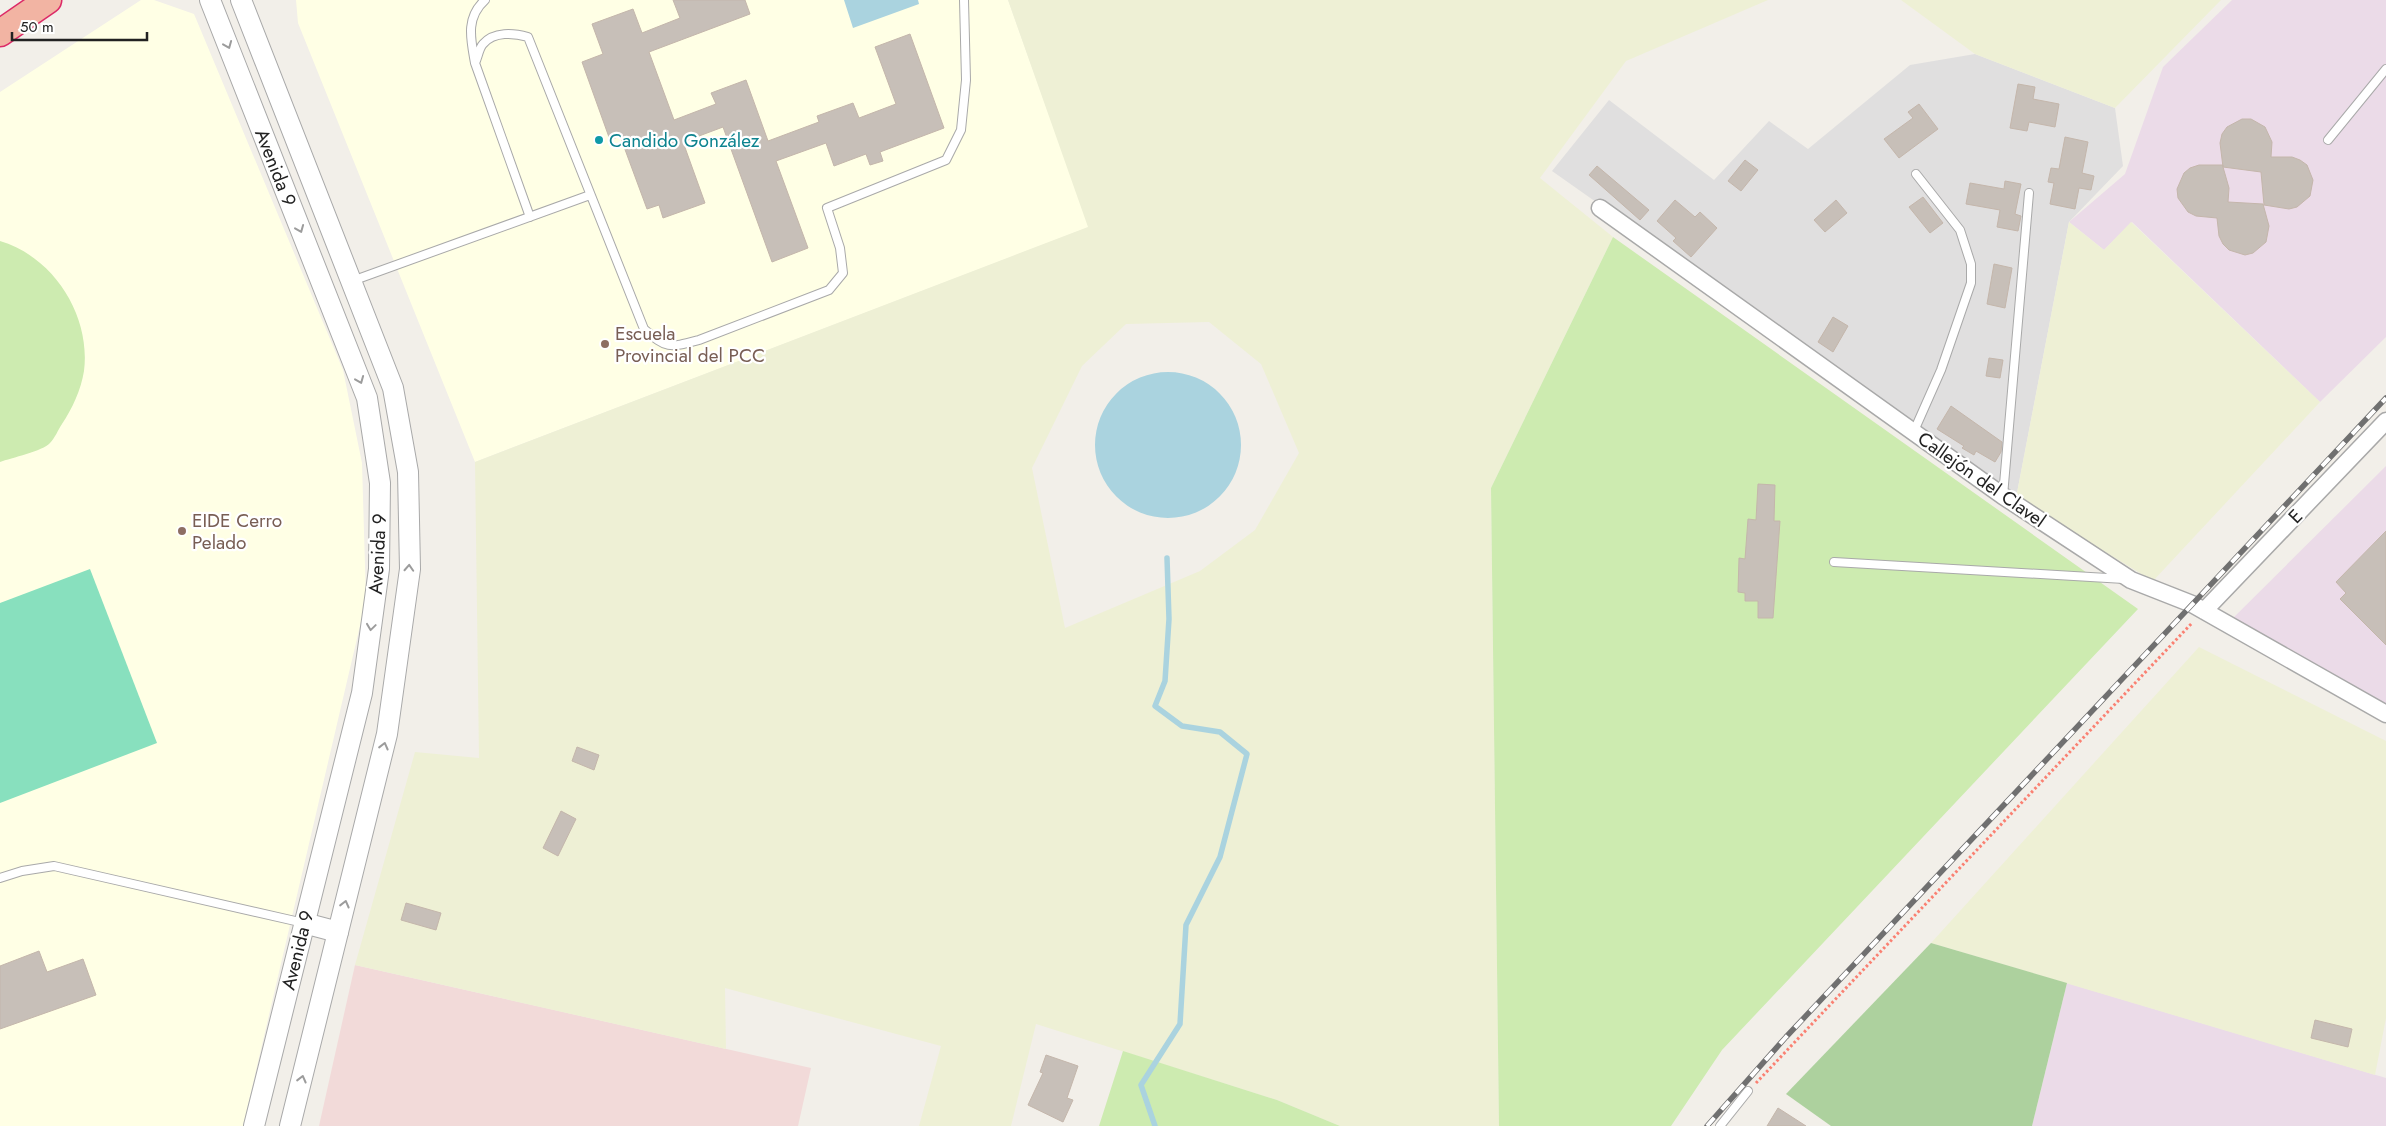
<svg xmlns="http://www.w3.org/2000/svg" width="2386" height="1126" font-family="Jost,sans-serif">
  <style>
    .residential { fill: #e0dfdf }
    .commercial { fill: #f2dad9 }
    .industrial { fill: #ebdbe8 }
    .education { fill: #ffffe5 }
    .farmland { fill: #eef0d5; fill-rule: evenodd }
    .grass { fill: #cdebb0 }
    .forest { fill: #add19e }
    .pitch { fill: #88e0be }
    .water { fill: #aad3df }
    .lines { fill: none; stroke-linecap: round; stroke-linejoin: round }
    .stream { stroke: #aad3df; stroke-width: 5.5 }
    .building { fill: #c7bfb8; stroke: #c4b6ab }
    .service-casing { stroke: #a9a9a9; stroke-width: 10 }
    .minor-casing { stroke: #a9a9a9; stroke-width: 19 }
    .tertiary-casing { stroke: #a9a9a9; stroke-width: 22 }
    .trunk-casing { stroke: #dc2a67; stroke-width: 29 }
    .path { stroke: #fa8072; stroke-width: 3; stroke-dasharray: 2.5 2.5; stroke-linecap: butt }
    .service { stroke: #fff; stroke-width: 8 }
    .minor { stroke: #fff; stroke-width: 16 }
    .tertiary { stroke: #fff; stroke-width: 20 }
    .trunk { stroke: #f2b4a3; stroke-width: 26 }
    .rail-casing { stroke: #707070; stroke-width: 5.5 }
    .rail { stroke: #fff; stroke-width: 4; stroke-dasharray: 11; stroke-linecap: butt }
    .oneway { stroke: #9c9c9c }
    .culture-dot { fill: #0f9aa8; stroke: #fff; stroke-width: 2 }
    .education-dot { fill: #8d6e63; stroke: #fff; stroke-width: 2 }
    .labels { text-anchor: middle; stroke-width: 4.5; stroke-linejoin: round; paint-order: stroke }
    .culture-label { font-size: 19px; fill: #0d838f; stroke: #fff; text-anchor: start }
    .street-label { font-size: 19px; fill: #222; stroke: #fff }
    .education-label { font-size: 19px; fill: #785e54; stroke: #fff; text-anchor: start }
  </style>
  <rect width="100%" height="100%" fill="#f2efe9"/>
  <path class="residential" d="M1975,54L2115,108L2123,166L2069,222L2016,498L1552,171L1609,100L1714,180L1769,121L1808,149L1910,65Z"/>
  <path class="commercial" d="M355,965L811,1068L798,1126H319Z"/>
  <path class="industrial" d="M2232,0H2386V337L2320,402L2132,222L2104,250L2069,222L2125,174L2163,67Z
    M2386,466V713L2227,624Z
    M2067,983L2386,1078V1126H2032Z"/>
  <path class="education" d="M141,0H154L194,14L343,370L362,463L366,600L243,1126H0V92Z
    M296,0H1008L1089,227L475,462L298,23Z"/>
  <path class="farmland" d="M1008,0H1768L1626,61L1540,178L1613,237L1491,488L1499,1126H1340L1277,1100L1036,1024L1011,1126H919L941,1046L725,988L726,1049L355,965L415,752L479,758L475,462L1088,227ZM1209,322L1261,364L1299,453L1255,530L1200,571L1065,628L1032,468L1082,366L1126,324Z
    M1901,0H2221L2115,108L1975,54Z
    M2069,222L2104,250L2131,222L2320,402L2153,581L2016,498Z
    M2199,647L2386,741V1018L2375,1075L1931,943Z"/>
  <path class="grass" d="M1613,237L2138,609L1722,1050L1671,1126H1499L1491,488Z
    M0,241C54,257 91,316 84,371C81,390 72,409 62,424C58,430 55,438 50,443C43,451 11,458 0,462Z
    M1123,1051L1277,1100L1340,1126H1099Z"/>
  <path class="forest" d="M1931,943L2067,983L2032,1126H1831L1786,1094Z"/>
  <path class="pitch" d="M90,569L157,743L0,803V603Z"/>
  <path class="water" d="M844,0H918L919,4L853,28Z
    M1095 445a73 73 0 1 1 146 0a73 73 0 1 1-146 0Z"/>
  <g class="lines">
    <path class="stream" d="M1155,1126L1141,1085L1180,1024L1186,925L1220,857L1247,754L1220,732L1182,726L1155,706L1165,681L1169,619L1167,558"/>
  </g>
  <path class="building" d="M673,0H745L750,14L649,52L674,120L716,104L711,93L746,80L768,141L819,122L817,116L853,103L859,118L896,104L875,47L910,34L944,128L880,152L883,161L870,165L866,154L834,166L826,143L776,161L808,248L772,262L723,127L683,142L705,203L663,218L659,205L647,209L620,136L610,140L582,62L603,54L592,24L633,9L642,33L680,18Z
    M2018,84L2035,87L2033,99L2059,104L2055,127L2029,122L2027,131L2010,128Z
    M1919,104L1938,129L1899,158L1884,139L1913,118L1908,112Z
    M2242,119H2251L2265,127L2272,142L2271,157H2292L2300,160L2307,165L2313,180L2310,196L2297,207L2289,209L2264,205L2261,172L2223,167L2229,188L2228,202L2263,204L2269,226L2266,242L2253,253L2245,255L2229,250L2223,244L2219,236L2217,218L2196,216L2188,212L2178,198L2177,189L2184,173L2190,168L2199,165H2223V167L2220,143L2222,134L2227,127Z
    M2065,137L2088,142L2082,173L2094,176L2091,190L2079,188L2075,209L2050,204L2054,183L2048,182L2051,168L2059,169Z
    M1745,160L1758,170L1741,191L1728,181Z
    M1597,166L1649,210L1640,220L1589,175Z
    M2005,181L2021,184L2015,214L2021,216L2018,231L1997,227L2000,210L1966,204L1970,183L2004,189Z
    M1923,197L1943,223L1930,233L1909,207Z
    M1675,200L1695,217L1700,212L1717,228L1691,257L1673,241L1676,238L1657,221Z
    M1836,200L1847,213L1825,232L1814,220Z
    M1994,264L2012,268L2005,308L1987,304Z
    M1833,317L1848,326L1833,352L1818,342Z
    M1989,358L2003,360L2000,378L1986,376Z
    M1951,406L2002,442L2001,452L1995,462L1976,451L1974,455L1962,448L1964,446L1937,429Z
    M1758,484L1775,485L1774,521H1780L1773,618H1758V601H1745V593L1738,592L1739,558L1745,559L1748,519L1756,520Z
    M2386,531V645L2340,599L2346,593L2336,582Z
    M577,747L599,755L594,770L572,761Z
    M561,811L576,819L558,856L543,848Z
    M406,903L441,913L436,930L401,920Z
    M39,951L47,972L83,959L96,995L0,1029V966Z
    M2315,1020L2352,1029L2348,1047L2311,1038Z
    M1046,1055L1078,1066L1067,1098L1073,1100L1063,1122L1028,1105L1043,1073L1040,1072Z
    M1778,1108L1806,1126H1767Z"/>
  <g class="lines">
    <g class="service-casing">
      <path id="service" d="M475,63C471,40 465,18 485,0
        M2328,140L2386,69
        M530,217L475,63C478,57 479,48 483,44C494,31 514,33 528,37L644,329C667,349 669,348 699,340L829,290L843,273L840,248L827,208L946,160L961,130L966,80L964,0
        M352,281L590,195
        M1914,431L1941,370L1971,283V264L1960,230L1916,174
        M2003,496L2029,193
        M1834,562L2124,579
        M0,878L22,871L54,866L304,923
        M1720,1126L1748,1091"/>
    </g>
    <g class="minor-casing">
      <path id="minor" d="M1600,208L2003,496L2131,580L2192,604L2386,714
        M2204,611L2386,421"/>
    </g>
    <g class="tertiary-casing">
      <g id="tertiary">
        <path id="s1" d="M210,0L367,398L380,483L379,569L362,693L254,1126"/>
        <path d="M241,0L393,388L408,472L410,569L387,734L290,1126"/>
        <path d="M304,923L338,932"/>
      </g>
    </g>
    <g class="trunk-casing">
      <path id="trunk" d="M0,33L48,0"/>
    </g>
    <path class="path" d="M1756,1083L2192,623"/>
    <use href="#service" class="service"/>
    <use href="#minor" class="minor"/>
    <use href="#tertiary" class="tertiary"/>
    <use href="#trunk" class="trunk"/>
    <g class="rail-casing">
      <path id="rail" d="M1707,1126L1786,1037L2386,398"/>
    </g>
    <use href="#rail" class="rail"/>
  </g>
  <defs><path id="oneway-chevron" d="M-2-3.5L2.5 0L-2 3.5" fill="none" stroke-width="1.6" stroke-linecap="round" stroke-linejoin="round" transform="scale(1.25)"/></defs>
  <g class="oneway">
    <use href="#oneway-chevron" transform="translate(228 45) rotate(68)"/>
    <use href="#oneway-chevron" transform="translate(300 229) rotate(68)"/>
    <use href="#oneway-chevron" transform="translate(360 380) rotate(68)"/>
    <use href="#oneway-chevron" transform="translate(409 568) rotate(-87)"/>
    <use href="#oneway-chevron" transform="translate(371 627) rotate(98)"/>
    <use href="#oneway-chevron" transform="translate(384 746) rotate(-76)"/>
    <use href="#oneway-chevron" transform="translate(345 904) rotate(-76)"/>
    <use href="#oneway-chevron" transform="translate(302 1079) rotate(-76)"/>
  </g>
  <circle class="culture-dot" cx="599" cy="140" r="5"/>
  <g class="education-dot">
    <circle cx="605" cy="344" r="5"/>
    <circle cx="182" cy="531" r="5"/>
  </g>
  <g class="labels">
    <g class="culture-label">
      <text x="609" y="147">Candido González</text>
    </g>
    <g class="street-label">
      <text dy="7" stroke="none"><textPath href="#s1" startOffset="180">Avenida 9</textPath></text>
      <text transform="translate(1982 479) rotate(35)" y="7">Callejón del Clavel</text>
      <text transform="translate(2295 516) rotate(-46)" y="7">E</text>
      <text transform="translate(377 554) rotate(-87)" y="7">Avenida 9</text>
      <text transform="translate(297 950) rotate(-76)" y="7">Avenida 9</text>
    </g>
    <g class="education-label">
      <text x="615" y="340">Escuela<tspan x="615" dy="22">Provincial del PCC</tspan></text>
      <text x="192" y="527">EIDE Cerro<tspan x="192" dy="22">Pelado</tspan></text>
    </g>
  </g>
  <path d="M12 32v8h135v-8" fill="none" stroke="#222222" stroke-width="2.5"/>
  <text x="20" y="32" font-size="15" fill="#222222" stroke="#ffffff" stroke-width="4" paint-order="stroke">50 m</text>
</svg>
